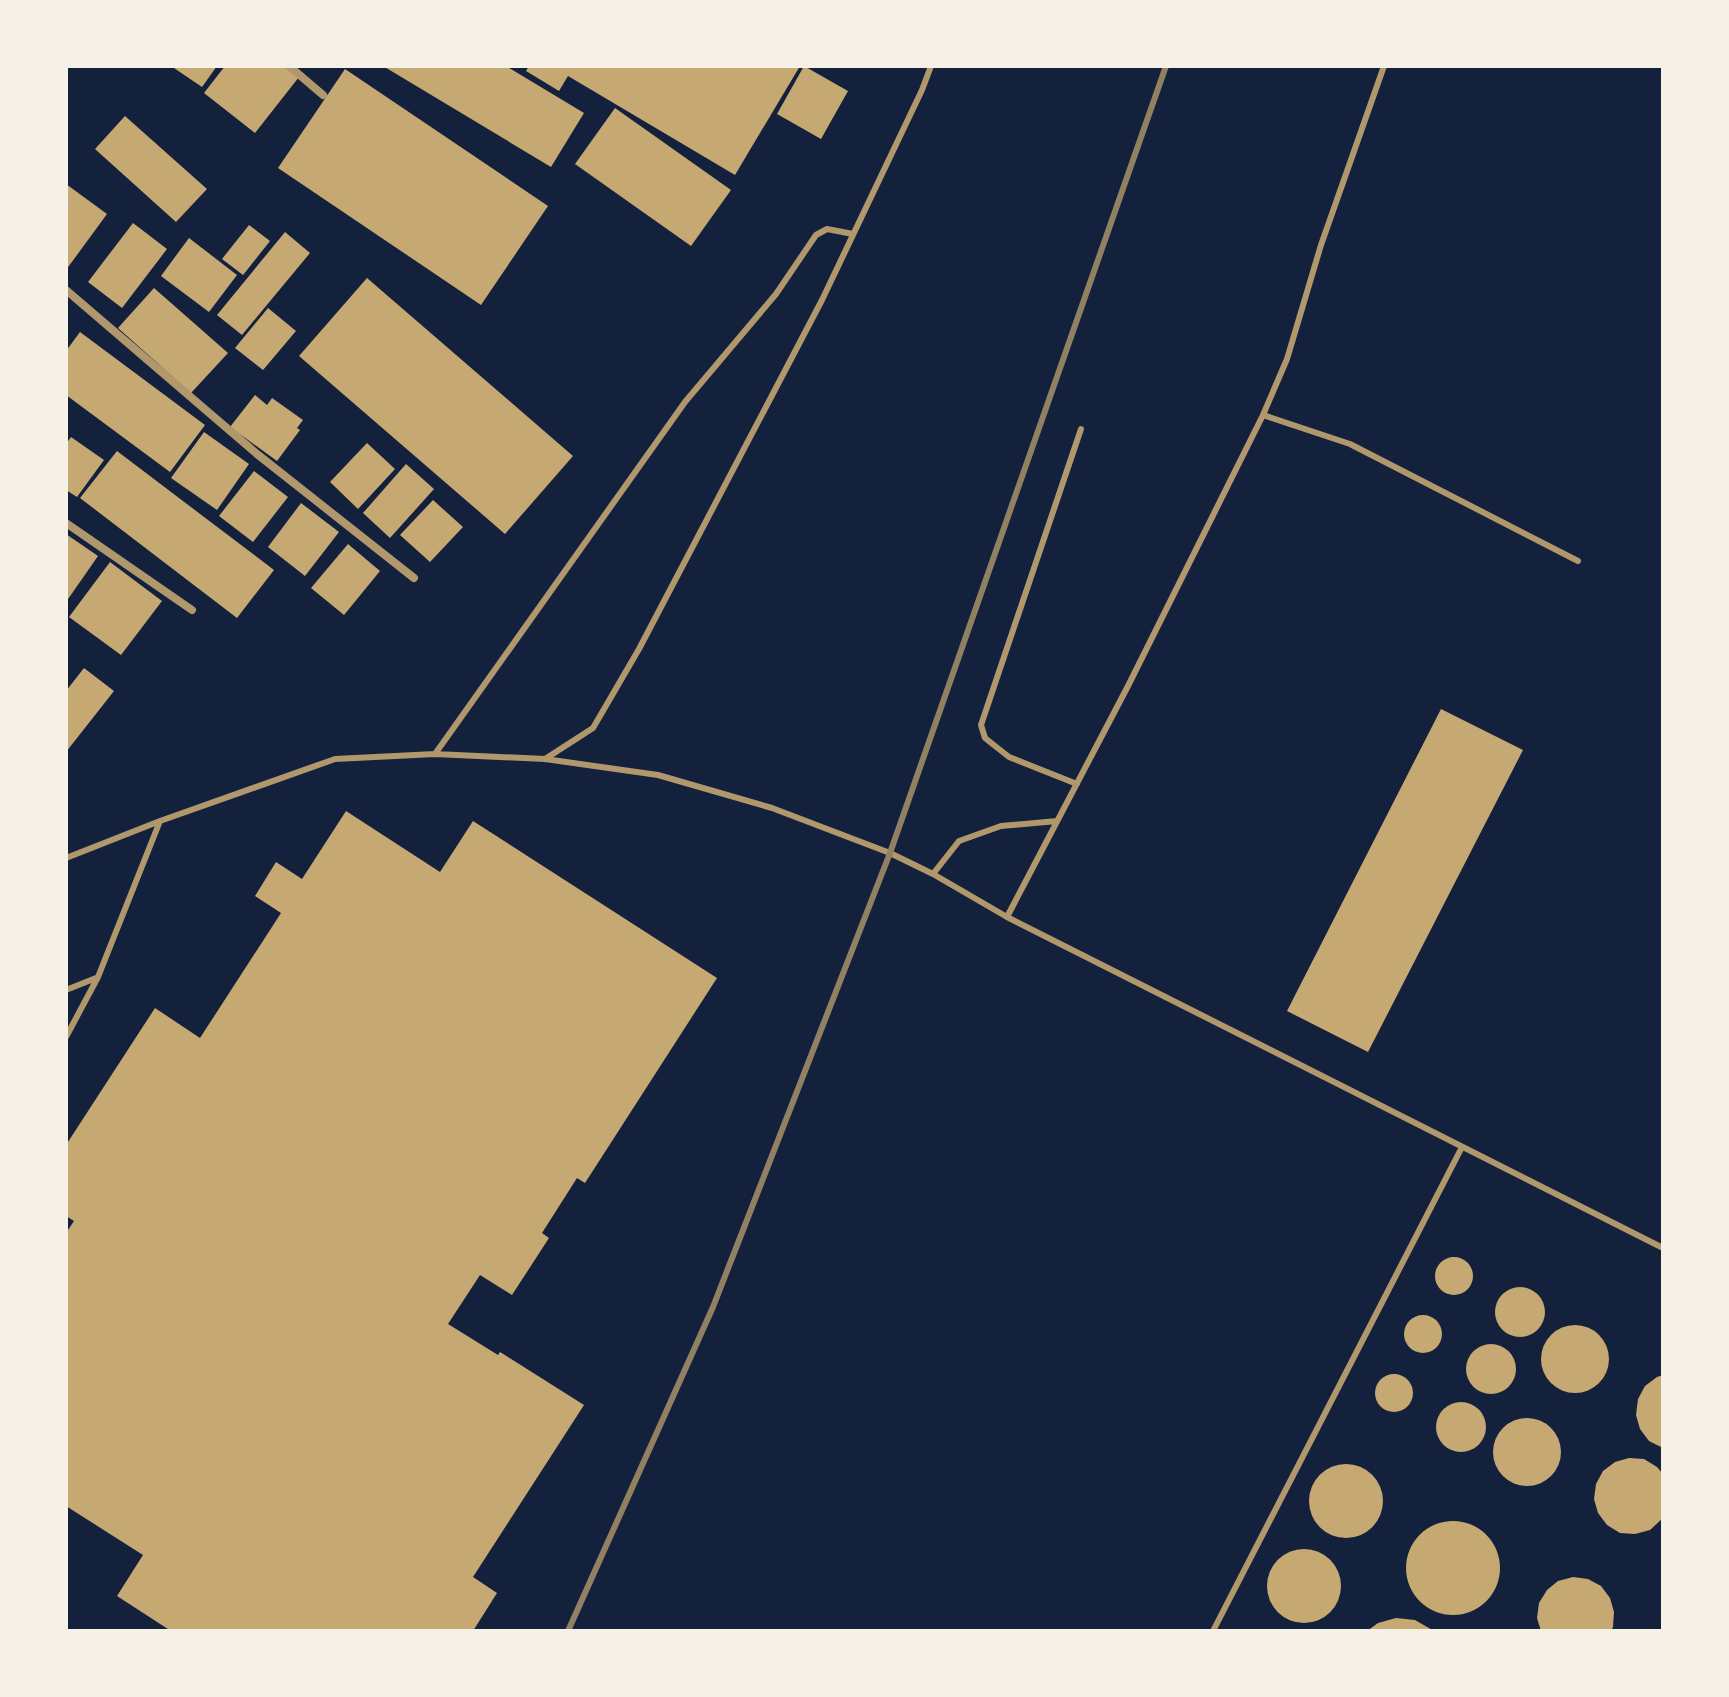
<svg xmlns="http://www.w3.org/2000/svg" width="1729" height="1697" font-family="'Fira Sans Condensed',sans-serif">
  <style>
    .building { fill: #c6a872 }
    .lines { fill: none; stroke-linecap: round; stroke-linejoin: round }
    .service { stroke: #b1986c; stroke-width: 6 }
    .minor { stroke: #b1986c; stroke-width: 8 }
    .rail { stroke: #918062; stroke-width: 6 }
  </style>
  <rect width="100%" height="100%" fill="#14213d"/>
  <path class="building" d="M171,66H217L202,87Z
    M225,66H285L299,77L255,133L204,93Z
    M383,66H506L584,113L551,167Z
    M529,66H800L735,175L568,76L559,91L526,71Z
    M804,66L848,91L821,139L777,114Z
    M345,69L548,206L481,305L278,168Z
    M615,108L731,190L691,246L575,164Z
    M125,116L207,189L176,222L95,149Z
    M66,184L107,214L66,270Z
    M133,223L167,249L122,308L88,282Z
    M249,225L270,241L243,275L222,259Z
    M285,232L310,253L242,335L217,315Z
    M189,238L237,275L209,312L161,276Z
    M367,278L573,456L505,534L299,356Z
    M154,288L228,353L191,393L118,328Z
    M268,308L296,331L263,370L235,348Z
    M80,332L205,425L170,472L66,395V351Z
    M255,395L267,405L272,398L303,420L297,428L300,430L277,461L230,427Z
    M204,432L249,464L217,510L171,478Z
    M71,437L104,460L77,497L66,490V444Z
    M367,443L395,469L358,509L330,482Z
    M117,451L274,570L237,618L80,498Z
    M406,464L434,489L390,538L363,513Z
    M254,471L288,497L253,542L219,516Z
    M433,500L463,527L430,562L400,535Z
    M301,503L339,532L305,576L268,547Z
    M66,534L98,556L66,602Z
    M348,544L380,571L344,615L311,588Z
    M110,562L162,601L121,655L69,617Z
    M84,668L114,691L66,752V691Z
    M1441,709L1523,750L1368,1052L1287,1011Z
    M346,811L440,872L473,821L717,978L585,1183L577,1178L542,1233L549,1238L512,1295L480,1275L448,1324L498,1355L500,1352L584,1405L473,1577L497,1593L473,1631H171L117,1596L143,1555L66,1506V1233L74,1221L66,1216V1145L155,1008L200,1038L281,913L255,896L276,862L302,879Z
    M1435 1276a19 19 0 1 1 38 0a19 19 0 1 1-38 0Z
    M1495 1312a25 25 0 1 1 50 0a25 25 0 1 1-50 0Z
    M1404 1334a19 19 0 1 1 38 0a19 19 0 1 1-38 0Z
    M1541 1359a34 34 0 1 1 68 0a34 34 0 1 1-68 0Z
    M1466 1369a25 25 0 1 1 50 0a25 25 0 1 1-50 0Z
    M1375 1393a19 19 0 1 1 38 0a19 19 0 1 1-38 0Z
    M1663,1375V1448L1649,1441L1640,1429L1636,1415L1638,1399L1645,1386L1657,1377Z
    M1436 1427a25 25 0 1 1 50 0a25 25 0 1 1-50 0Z
    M1493 1452a34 34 0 1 1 68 0a34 34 0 1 1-68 0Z
    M1629,1458L1644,1459L1657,1467L1663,1474V1518L1650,1530L1635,1534L1620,1533L1607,1525L1598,1513L1594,1499L1596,1484L1603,1471L1615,1462Z
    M1309 1501a37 37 0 1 1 74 0a37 37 0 1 1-74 0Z
    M1406 1568a47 47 0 1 1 94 0a47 47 0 1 1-94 0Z
    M1267 1586a37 37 0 1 1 74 0a37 37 0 1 1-74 0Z
    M1573,1577L1588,1579L1601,1586L1610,1598L1614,1612L1613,1627L1611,1631H1541L1537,1618L1539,1603L1547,1590L1558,1581Z
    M1396,1618L1415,1620L1434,1631H1367L1378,1623Z"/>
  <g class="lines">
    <path class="service" d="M1263,415L1350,444L1578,561
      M435,754L685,402L776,294L816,235L827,229L853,234
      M545,759L593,728L639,649L822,300L922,90L931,66
      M1077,784L1009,757L985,738L981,725L1081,429
      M66,858L160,821L335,759L435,754L545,759L658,775L772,808L890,853L933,874L1007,917L1663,1248
      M933,874L959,841L1001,826L1057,821
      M1007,917L1128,686L1263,415L1287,359L1321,245L1384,66
      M66,990L96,978
      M66,1037L98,977L160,821
      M1213,1631L1462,1147"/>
    <path class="minor" d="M289,66L323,95
      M66,290L257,454L414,578
      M66,523L192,610"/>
    <path class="rail" d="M568,1631L713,1307L890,853L1166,66"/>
  </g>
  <rect width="1729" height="1697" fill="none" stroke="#f6f1e7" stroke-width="136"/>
</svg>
